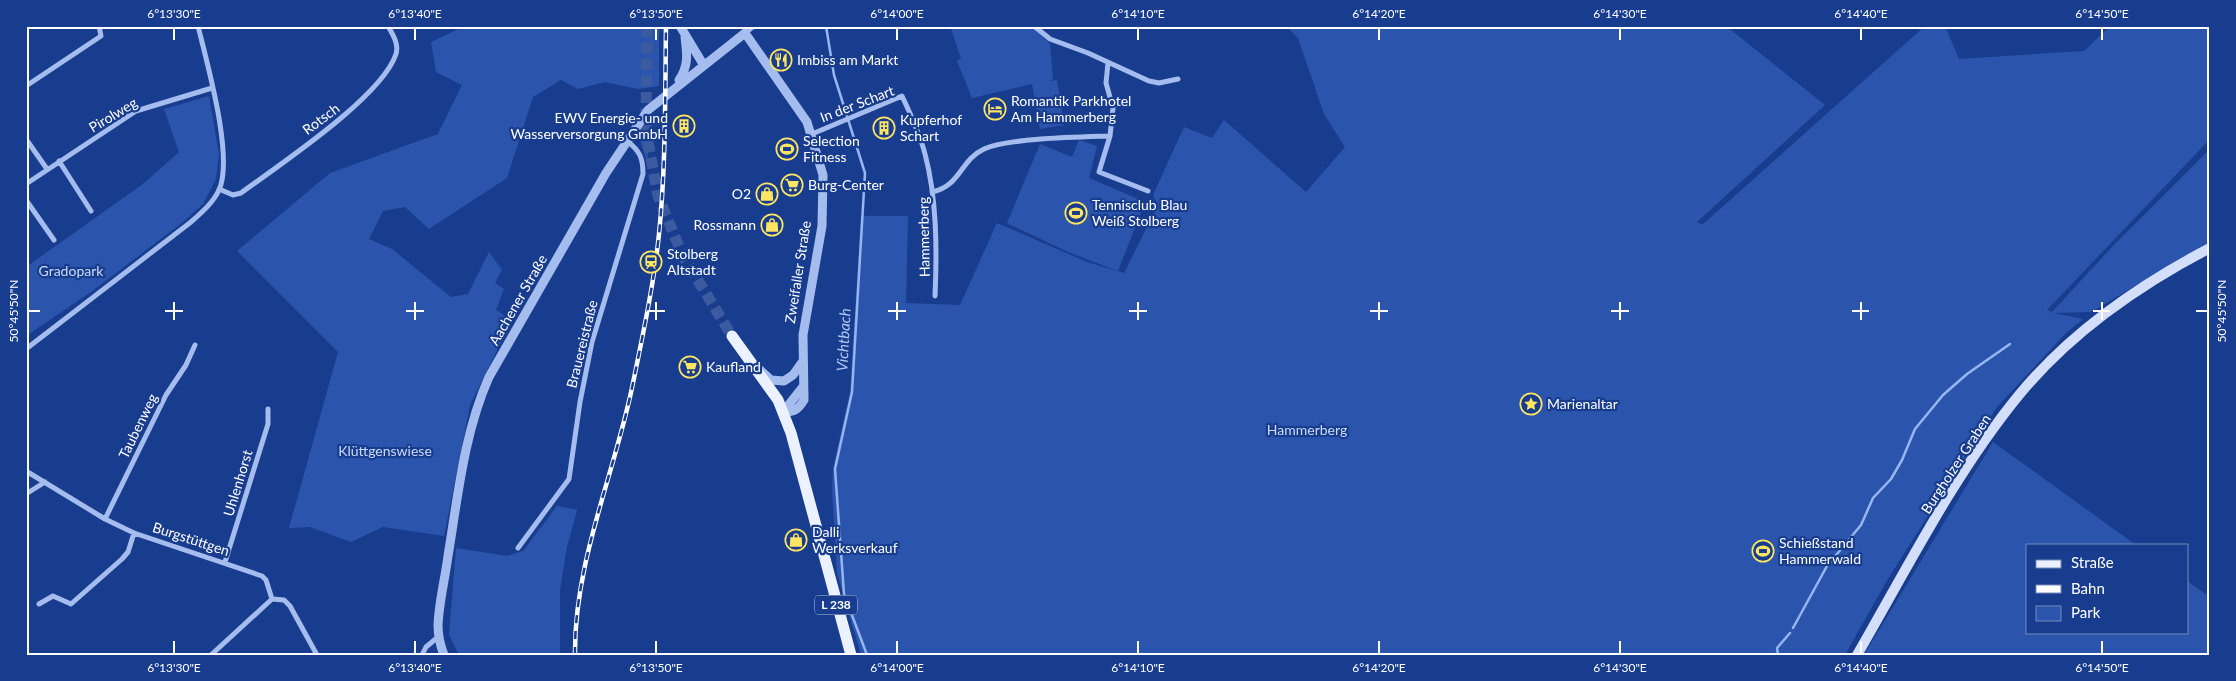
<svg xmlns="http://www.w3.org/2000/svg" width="2236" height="681" font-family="Lato,sans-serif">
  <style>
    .green { fill: #2b55ac }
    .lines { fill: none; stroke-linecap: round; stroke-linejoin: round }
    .stream { stroke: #97b6f1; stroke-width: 2.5 }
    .primary-tunnel { stroke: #3c5a9f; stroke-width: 11; stroke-dasharray: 11 5.5; stroke-linecap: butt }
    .minor { stroke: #a5bdee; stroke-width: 5 }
    .tertiary { stroke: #a5bdee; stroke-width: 9 }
    .secondary { stroke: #d2defa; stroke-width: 10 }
    .primary { stroke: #ecf1ff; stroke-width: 11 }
    .rail-casing { stroke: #fff; stroke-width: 4.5 }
    .rail { stroke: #193d8e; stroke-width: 2.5; stroke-dasharray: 8; stroke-linecap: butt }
    .ticks { fill: none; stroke: #fff; stroke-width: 2 }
    .labels { text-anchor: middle; stroke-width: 4.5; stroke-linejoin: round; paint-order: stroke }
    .shield { fill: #193d8e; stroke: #bac5dd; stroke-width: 1 }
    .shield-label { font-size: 12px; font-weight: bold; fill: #fff }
    .poi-label { font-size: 14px; fill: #fff; stroke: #193d8e; text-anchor: start }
    .street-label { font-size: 14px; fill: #fff; stroke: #193d8e }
    .park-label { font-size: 14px; fill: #cbdafa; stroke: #193d8e }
    .water-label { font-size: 15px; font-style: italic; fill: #b1c7f6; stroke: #193d8e }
    .neatline { fill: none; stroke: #fff; stroke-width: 2 }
    .ticks-label { font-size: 12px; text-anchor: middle; fill: #fff }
  </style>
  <rect width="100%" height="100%" fill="#193d8e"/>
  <path class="green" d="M465,26H659V86L638,89L605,82L578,89L561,80L533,97L507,178L429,229L405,207L383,211L369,239L392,249L451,297L468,294L489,252L502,270L495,283L504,289L496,310L512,320L470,405L444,536L383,527L351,542L310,527L289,528L338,352L237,251L330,173L438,134L462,85L436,72L431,42Z
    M954,26H1031L1050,44L1053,79L1049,81L1057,80L1064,125L1040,129L1032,84L972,98L957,61L961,58L951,29Z
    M1286,26H1726L1825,105L1697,222L1702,225L1925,26H1945L1959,59L2084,51L2110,26H2210V139L2047,310L2052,312L2112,247L2210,149V242L2091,312L2054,313L2083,319L2066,333L1997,407L1886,582L1845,655H861L837,573L832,489L833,468L850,392L861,216H908L906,303L960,305L997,223L1087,262L1124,273L1158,205L1153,195L1184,127L1212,138L1224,120L1306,192L1345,147L1324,114L1298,38Z
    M209,96L219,154L216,179L203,204L183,222L91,292L26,336V267L143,184L179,152L164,109Z
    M652,115L647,162L640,140Z
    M1079,140L1097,146L1089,178L1145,202L1118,271L1068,252L1007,223L1040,144L1072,157Z
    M1993,442L2136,545H2027V632H2187V581L2210,597V655H1864Z
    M557,506L577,510L567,547L560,590V655H459L449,635L456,548L507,556L523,551Z"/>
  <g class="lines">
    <path class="stream" d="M826,26L834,75L865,173L852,392L835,469L844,594L867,655
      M1793,628L1827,566L1861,525L1873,498L1891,479L1902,460L1915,429L1943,395L1967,374L2010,344
      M1778,655L1777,648L1790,633"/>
    <path class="primary-tunnel" d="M647,26L646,131L658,196L683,256L732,336"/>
    <path class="minor" d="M1034,26L1050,39L1088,53L1149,81L1159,83L1178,79
      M745,33L754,26
      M1108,63L1106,83L1113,108L1110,136L1099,172L1148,191
      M26,86L101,36L99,26
      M812,134L902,96C911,115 920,134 925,154C937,199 937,250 935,296
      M26,139L47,169
      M59,161L91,211
      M26,184L136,111L212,88
      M219,189L233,195L241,193C279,165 382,97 396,54C399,44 393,35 388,26
      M932,192C961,186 960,160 984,149C1009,138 1080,137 1110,136
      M26,200L54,240
      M26,349L191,222C201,213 213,203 219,190C234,157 207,63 198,26
      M26,471L105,519L134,533L262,576L266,580L272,599L284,600L290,606L317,655
      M26,494L45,482
      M105,519L166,395L186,365L195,345
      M518,548L569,479L580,402L592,342L643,174C643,158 640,151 627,141
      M225,562L268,424V409
      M39,604L53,596L71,604L122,559L128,552L134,533
      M211,655L272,599
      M422,655L426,647L438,637"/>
    <path class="tertiary" d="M680,26L703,64
      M679,80C689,66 687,53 685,37
      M759,369L771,380L784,381L793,375L803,361
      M783,412L802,388
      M444,655C440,645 438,636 438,625C439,602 445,579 448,556C458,496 464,433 489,377L606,173L648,110L745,33L807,122L823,175L822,226L803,335L804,400C798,410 794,412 783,412"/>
    <path class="secondary" d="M1857,655C1908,567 1955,473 2019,395C2070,333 2139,285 2210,248"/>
    <path class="primary" d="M732,336L778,400L791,433L851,655"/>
    <g class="rail-casing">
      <path id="rail" d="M575,655C574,561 615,473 633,383C643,334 654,283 659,234C666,165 665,95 666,26"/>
    </g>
    <use href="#rail" class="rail"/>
  </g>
  <path class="ticks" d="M174,28V40M415,28V40M656,28V40M897,28V40M1138,28V40M1379,28V40M1620,28V40M1861,28V40M2102,28V40M174,302V320M415,302V320M656,302V320M897,302V320M1138,302V320M1379,302V320M1620,302V320M1861,302V320M2102,302V320M28,311H40M165,311H183M406,311H424M647,311H665M888,311H906M1129,311H1147M1370,311H1388M1611,311H1629M1852,311H1869M2093,311H2110M2196,311H2208M174,641V654M415,641V654M656,641V654M897,641V654M1138,641V654M1379,641V654M1620,641V654M1861,641V654M2102,641V654"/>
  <defs>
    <g id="restaurant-ring" transform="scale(1.125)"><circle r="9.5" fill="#193d8e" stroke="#ffe562" stroke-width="1.5"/><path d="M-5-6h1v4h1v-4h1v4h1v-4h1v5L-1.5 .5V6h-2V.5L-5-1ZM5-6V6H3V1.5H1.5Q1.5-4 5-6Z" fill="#ffe562"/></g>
    <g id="hotel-ring" transform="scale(1.125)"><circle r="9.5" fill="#193d8e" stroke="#ffe562" stroke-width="1.5"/><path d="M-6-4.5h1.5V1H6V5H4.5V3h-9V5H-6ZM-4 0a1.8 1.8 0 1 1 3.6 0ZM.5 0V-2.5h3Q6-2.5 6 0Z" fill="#ffe562"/></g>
    <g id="building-ring" transform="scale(1.125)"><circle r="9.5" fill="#193d8e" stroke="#ffe562" stroke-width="1.5"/><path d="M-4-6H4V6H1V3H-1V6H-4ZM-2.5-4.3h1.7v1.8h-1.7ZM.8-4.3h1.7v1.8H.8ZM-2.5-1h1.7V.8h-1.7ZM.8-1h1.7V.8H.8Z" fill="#ffe562"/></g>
    <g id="stadium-ring" transform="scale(1.125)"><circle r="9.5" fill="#193d8e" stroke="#ffe562" stroke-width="1.5"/><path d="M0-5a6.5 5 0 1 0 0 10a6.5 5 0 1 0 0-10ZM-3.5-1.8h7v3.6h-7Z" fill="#ffe562"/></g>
    <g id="supermarket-ring" transform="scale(1.125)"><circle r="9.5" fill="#193d8e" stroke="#ffe562" stroke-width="1.5"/><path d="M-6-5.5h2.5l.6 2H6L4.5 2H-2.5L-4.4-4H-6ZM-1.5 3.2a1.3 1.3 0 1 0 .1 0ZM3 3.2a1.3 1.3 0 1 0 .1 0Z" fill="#ffe562"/></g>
    <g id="shop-ring" transform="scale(1.125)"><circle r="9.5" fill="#193d8e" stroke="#ffe562" stroke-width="1.5"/><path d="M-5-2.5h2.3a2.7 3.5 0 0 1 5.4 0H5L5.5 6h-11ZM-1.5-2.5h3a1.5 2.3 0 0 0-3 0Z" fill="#ffe562"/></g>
    <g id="station-ring" transform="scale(1.125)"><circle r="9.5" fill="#193d8e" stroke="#ffe562" stroke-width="1.5"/><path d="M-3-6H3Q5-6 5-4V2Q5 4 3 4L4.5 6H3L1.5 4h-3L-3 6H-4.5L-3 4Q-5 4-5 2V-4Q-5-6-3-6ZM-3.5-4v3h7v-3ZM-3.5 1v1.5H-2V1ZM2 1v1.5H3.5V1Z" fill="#ffe562"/></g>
    <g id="sight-ring" transform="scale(1.125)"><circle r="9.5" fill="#193d8e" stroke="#ffe562" stroke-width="1.5"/><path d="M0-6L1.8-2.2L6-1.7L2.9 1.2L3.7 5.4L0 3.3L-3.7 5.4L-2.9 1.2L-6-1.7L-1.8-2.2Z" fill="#ffe562"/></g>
  </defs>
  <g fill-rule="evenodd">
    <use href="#restaurant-ring" x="781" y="60"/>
    <use href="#hotel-ring" x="995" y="109"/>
    <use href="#building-ring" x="684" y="126"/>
    <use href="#building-ring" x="884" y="128"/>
    <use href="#stadium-ring" x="787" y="149"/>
    <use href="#supermarket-ring" x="792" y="185"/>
    <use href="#shop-ring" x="767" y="194"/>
    <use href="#stadium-ring" x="1076" y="213"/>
    <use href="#shop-ring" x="772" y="225"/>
    <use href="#station-ring" x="651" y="262"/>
    <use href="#supermarket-ring" x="690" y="367"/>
    <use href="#sight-ring" x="1531" y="404"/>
    <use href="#shop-ring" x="796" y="540"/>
    <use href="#stadium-ring" x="1763" y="551"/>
  </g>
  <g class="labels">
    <rect class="shield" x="815" y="595.5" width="42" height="19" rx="4"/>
    <g class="shield-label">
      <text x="836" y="609">L 238</text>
    </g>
    <g class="poi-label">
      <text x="797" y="65">Imbiss am Markt</text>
      <text x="1011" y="106">Romantik Parkhotel<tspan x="1011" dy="16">Am Hammerberg</tspan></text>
      <text x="668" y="123" text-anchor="end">EWV Energie- und<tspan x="668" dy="16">Wasserversorgung GmbH</tspan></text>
      <text x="900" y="125">Kupferhof<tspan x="900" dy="16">Schart</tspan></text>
      <text x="803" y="146">Selection<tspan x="803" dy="16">Fitness</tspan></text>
      <text x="808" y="190">Burg-Center</text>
      <text x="751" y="199" text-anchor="end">O2</text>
      <text x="1092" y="210">Tennisclub Blau<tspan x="1092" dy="16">Weiß Stolberg</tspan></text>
      <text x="756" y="230" text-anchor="end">Rossmann</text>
      <text x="667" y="259">Stolberg<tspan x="667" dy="16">Altstadt</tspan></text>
      <text x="706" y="372">Kaufland</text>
      <text x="1547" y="409">Marienaltar</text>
      <text x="812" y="537">Dalli<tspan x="812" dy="16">Werksverkauf</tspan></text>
      <text x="1779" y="548">Schießstand<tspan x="1779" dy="16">Hammerwald</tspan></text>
    </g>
    <g class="street-label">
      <text transform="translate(857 104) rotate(-21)" y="5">In der Schart</text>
      <text transform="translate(113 115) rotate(-31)" y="5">Pirolweg</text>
      <text transform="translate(321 119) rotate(-37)" y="5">Rotsch</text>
      <text transform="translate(924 237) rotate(-91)" y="5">Hammerberg</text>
      <text transform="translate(798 272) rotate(-81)" y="5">Zweifaller Straße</text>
      <text transform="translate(518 300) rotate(-60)" y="5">Aachener Straße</text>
      <text transform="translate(582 344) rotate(-76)" y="5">Brauereistraße</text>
      <text transform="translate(138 426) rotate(-64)" y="5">Taubenweg</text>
      <text transform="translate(1956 464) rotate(-57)" y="5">Burgholzer Graben</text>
      <text transform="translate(238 483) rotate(-73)" y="5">Uhlenhorst</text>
      <text transform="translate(191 539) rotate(18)" y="5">Burgstüttgen</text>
    </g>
    <g class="park-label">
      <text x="71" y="276">Gradopark</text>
      <text x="1307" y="435">Hammerberg</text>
      <text x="385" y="456">Klüttgenswiese</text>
    </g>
    <g class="water-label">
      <text transform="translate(844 340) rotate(-87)" y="5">Vichtbach</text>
    </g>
  </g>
  <rect width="2236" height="681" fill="none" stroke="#193d8e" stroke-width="55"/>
  <rect x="2026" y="544" width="162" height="90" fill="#193d8e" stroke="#758bbb"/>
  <rect x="2036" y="560" width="25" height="8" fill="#ecf1ff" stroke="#758bbb"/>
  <text x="2071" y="568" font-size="15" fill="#ffffff">Straße</text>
  <rect x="2036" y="585" width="25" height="8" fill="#ffffff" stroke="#758bbb"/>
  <text x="2071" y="594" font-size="15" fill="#ffffff">Bahn</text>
  <rect x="2036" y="606" width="25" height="15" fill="#2b55ac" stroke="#758bbb"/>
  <text x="2071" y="618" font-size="15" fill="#ffffff">Park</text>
  <rect x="28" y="28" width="2180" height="626" class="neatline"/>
  <g class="ticks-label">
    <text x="174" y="18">6°13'30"E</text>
    <text x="415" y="18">6°13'40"E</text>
    <text x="656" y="18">6°13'50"E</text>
    <text x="897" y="18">6°14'00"E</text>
    <text x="1138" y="18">6°14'10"E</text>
    <text x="1379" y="18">6°14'20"E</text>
    <text x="1620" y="18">6°14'30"E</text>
    <text x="1861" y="18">6°14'40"E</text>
    <text x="2102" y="18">6°14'50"E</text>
    <text transform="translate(14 311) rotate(-90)" y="4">50°45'50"N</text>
    <text transform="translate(2222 311) rotate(-90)" y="4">50°45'50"N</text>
    <text x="174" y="672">6°13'30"E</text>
    <text x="415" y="672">6°13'40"E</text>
    <text x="656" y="672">6°13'50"E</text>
    <text x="897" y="672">6°14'00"E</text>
    <text x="1138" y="672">6°14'10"E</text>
    <text x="1379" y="672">6°14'20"E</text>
    <text x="1620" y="672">6°14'30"E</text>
    <text x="1861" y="672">6°14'40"E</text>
    <text x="2102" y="672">6°14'50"E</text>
  </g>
</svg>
